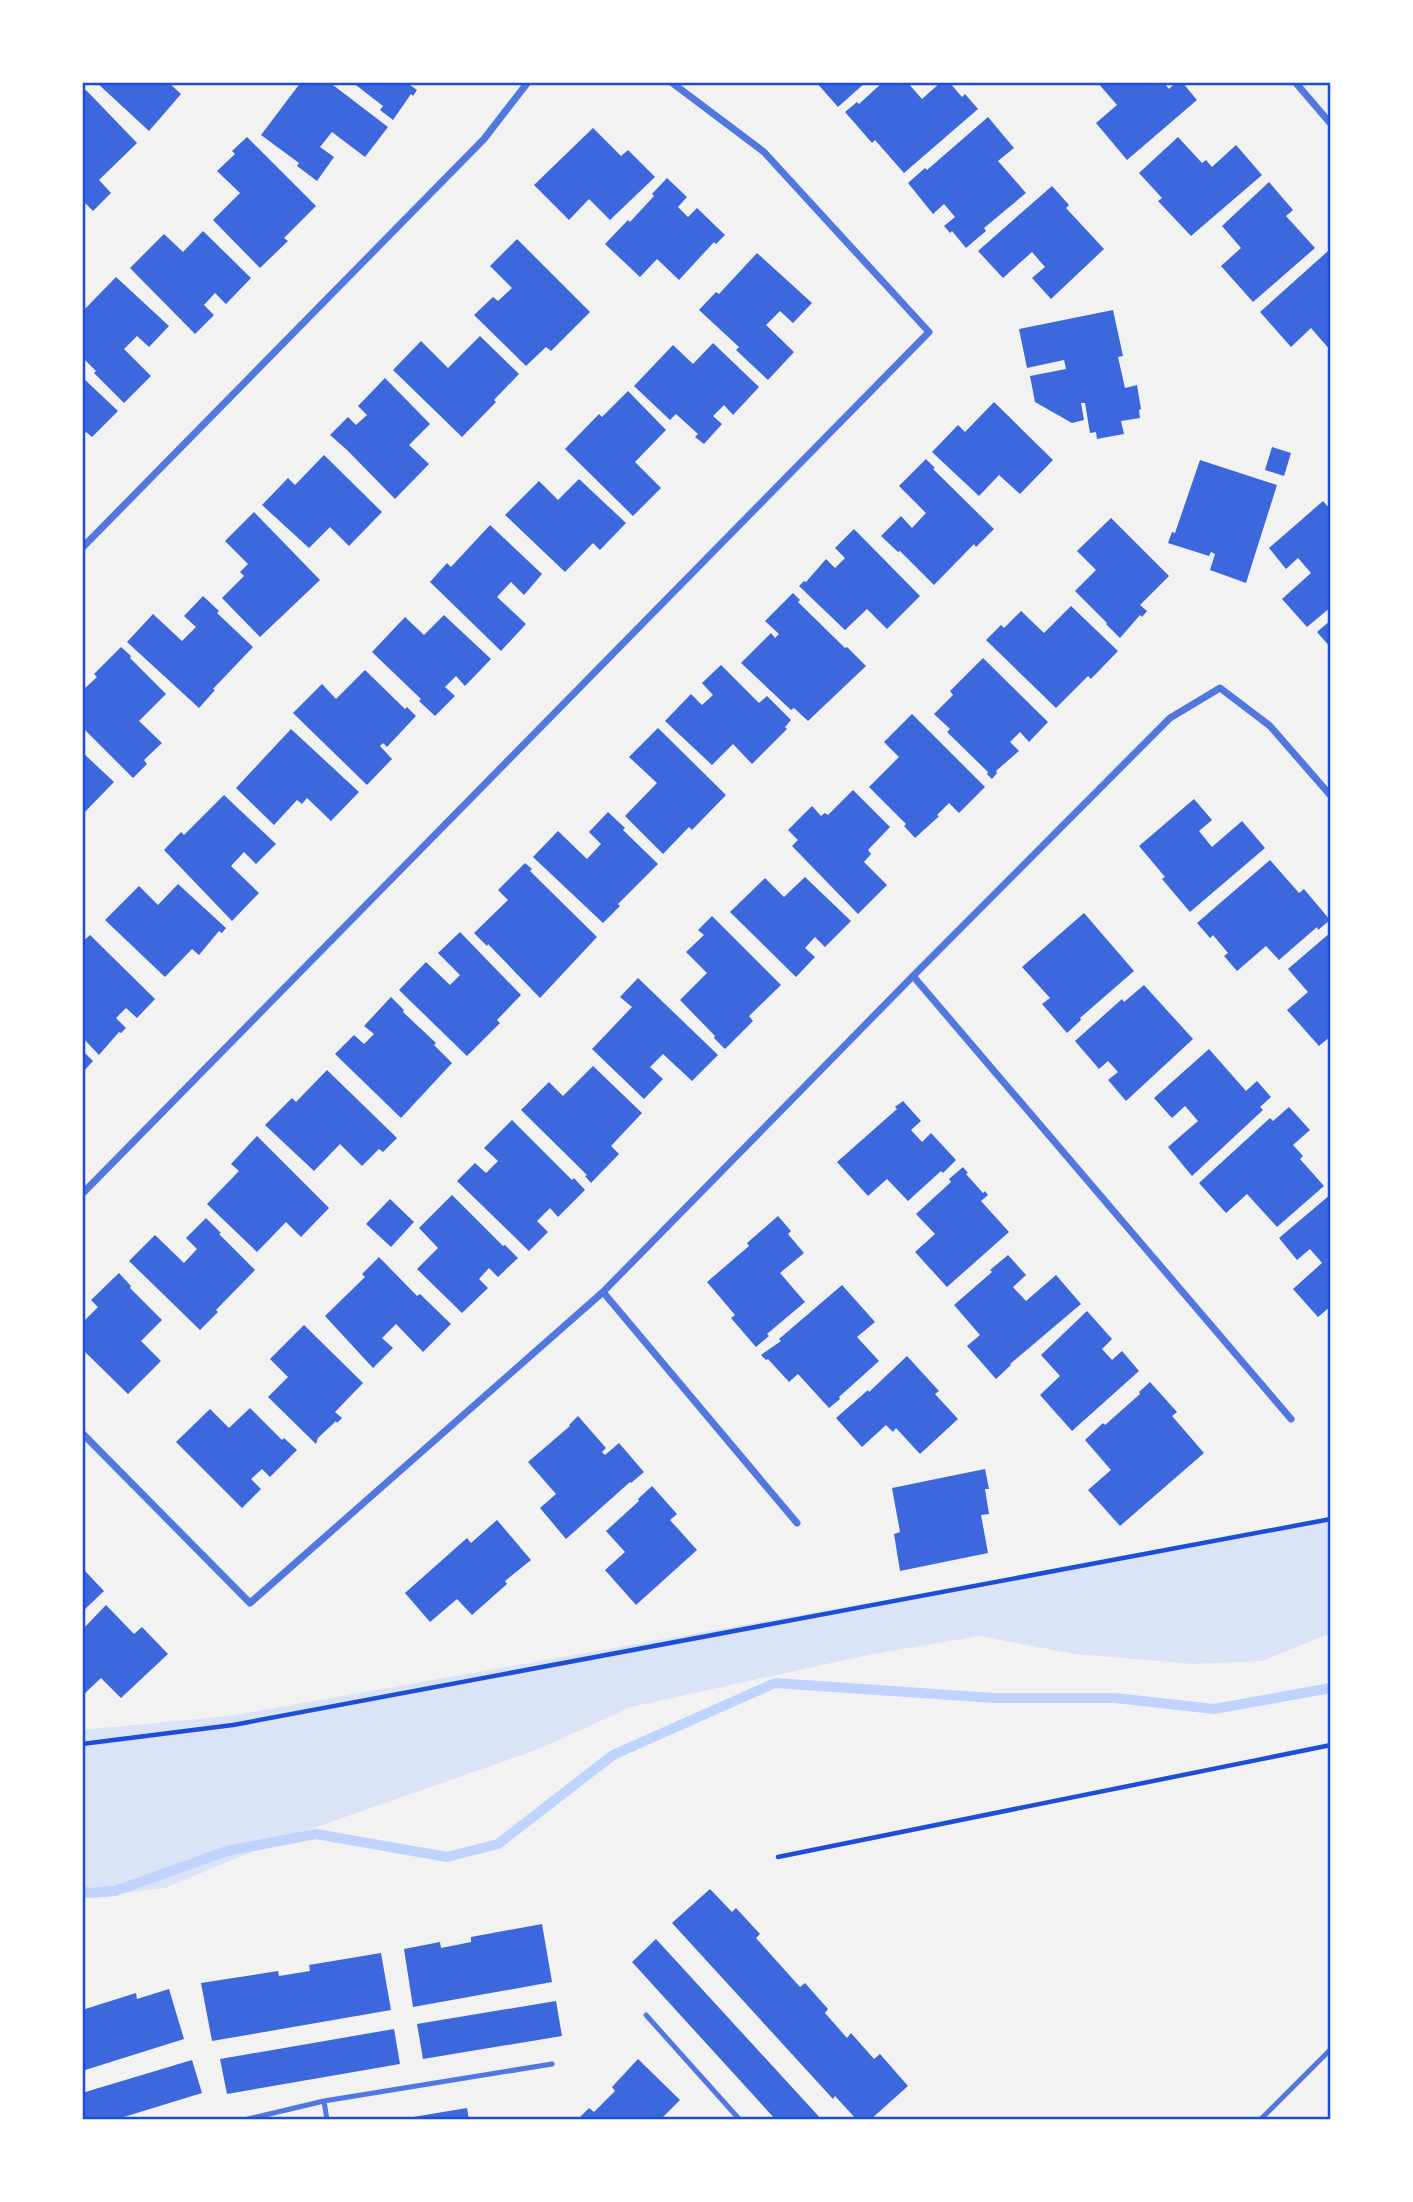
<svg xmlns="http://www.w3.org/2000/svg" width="1413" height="2202" font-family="'Roboto Serif',serif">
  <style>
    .green { fill: #dbe4f7 }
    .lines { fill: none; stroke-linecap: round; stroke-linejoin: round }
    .stream { stroke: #bfd3fe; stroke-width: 10 }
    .building { fill: #3d67dc }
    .path { stroke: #1d4ed8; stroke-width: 4.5 }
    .service { stroke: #5277de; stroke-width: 5 }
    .minor { stroke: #5277de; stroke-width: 7 }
    .neatline { fill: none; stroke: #1d4ed8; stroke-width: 2.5 }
  </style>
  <rect width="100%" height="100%" fill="#f2f2f2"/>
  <path class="green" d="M1331,1521V1633L1262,1661L1193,1664L1075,1654L979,1636L863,1656L631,1707L539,1749L288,1837L165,1888L82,1898V1730L229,1716Z"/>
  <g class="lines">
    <path class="stream" d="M82,1891L90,1893L115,1891L227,1851L316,1834L447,1857L498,1844L613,1755L775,1683L994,1698H1115L1214,1709L1331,1688"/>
  </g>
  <path class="building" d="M96,82H168L181,94L149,131Z
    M301,82H329L388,127L365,157L332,132L320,147L334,157L317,181L297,166L299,163L261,135Z
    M352,82H406L417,90L413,96L411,94L393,120L380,110L383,106Z
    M816,82H866L838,107Z
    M883,82H907L922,99L941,82H949L962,97L965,94L978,109L904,173L875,140L872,143L845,112L857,102L859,104Z
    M1097,82H1163L1169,89L1176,82H1182L1197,100L1127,160L1096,123L1117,105Z
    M86,90L137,143L99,180L111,193L93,211L82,200V94Z
    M988,117L1014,148L998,161L1026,193L984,228L986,231L966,248L952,231L950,233L944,226L955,217L944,204L933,214L908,183L925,168L927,170Z
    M593,128L621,156L628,150L655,177L610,220L589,199L569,220L534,185Z
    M247,137L316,206L284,238L288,241L260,268L213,220L240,193L217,171L235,154L232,151Z
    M1178,137L1202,163L1206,160L1212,167L1236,145L1262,175L1191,236L1158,201L1162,198L1139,173Z
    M667,178L687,197L678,207L688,217L697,208L725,235L716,244L714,242L679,280L657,259L640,277L605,244L628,220L630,222L654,196L652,194Z
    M1269,182L1293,210L1286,216L1315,248L1253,302L1221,266L1241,248L1222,226Z
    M1052,186L1069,205L1066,208L1104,249L1051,299L1032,278L1045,267L1032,252L1003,278L978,251Z
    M203,231L251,278L226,304L215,293L204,305L214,315L195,334L130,268L164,234L183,252Z
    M517,239L590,312L551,351L546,347L526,366L474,315L493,297L498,301L512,288L490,266Z
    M1328,251L1331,254V351L1311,328L1291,347L1260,312Z
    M757,253L812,303L793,323L780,311L766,325L794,352L768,380L736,350L739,347L699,310L716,292L719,294Z
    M116,277L169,326L149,347L137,336L124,349L151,376L124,403L94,373L96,371L82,357V312Z
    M1113,310L1123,356L1118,357L1125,388L1137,385L1141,409L1139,410L1140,418L1121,421L1124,434L1097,439L1096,432L1090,433L1085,403H1081L1084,420L1072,423L1035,402L1030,376L1066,369L1064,360L1027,368L1019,329Z
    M480,336L519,374L494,400L496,402L462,437L393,370L421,341L448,368Z
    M713,343L759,387L733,415L724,405L713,416L722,424L704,444L695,437L698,434L676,414L670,420L634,386L673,345L693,364Z
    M82,377L118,411L92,437L86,432L82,435Z
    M385,378L430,424L409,445L429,464L395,499L347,450L330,435L348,417L356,425L367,415L358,406Z
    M628,391L666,430L635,462L661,488L633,516L565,449L599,414L602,417Z
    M994,402L1053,460L1020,494L999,475L979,496L932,452L958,425L965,432Z
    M1272,447L1291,453L1284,476L1265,470Z
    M324,455L382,512L349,546L330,527L309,548L262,505L288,478L295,485Z
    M926,459L935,468L933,469L994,529L976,547L974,544L934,585L900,551L898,552L881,536L901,516L912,528L926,513L899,486Z
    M1200,460L1277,485L1246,583L1210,570L1215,554L1211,552L1209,556L1168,543L1172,532L1175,533Z
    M579,479L626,523L600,550L593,543L565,572L505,515L539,481L558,500Z
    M1323,501L1331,510V607L1307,627L1282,599L1311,573L1298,558L1286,569L1269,548Z
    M254,512L320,580L260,637L222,598L244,576L240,572L248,564L225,541Z
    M1111,518L1169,576L1140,605L1147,611L1142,617L1140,615L1120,638L1106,624L1107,623L1075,591L1096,570L1077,551Z
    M490,525L542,574L524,595L511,582L497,597L526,624L501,651L430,582L447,563L451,567Z
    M854,529L920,596L887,629L867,609L845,630L799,586L804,581L806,582L826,559L835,568L845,558L835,548Z
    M793,593L800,600L798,602L845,648L847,647L866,666L808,721L794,708L791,710L741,663L771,633L775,638L779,634L765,621Z
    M203,596L219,611L217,613L253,647L213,689L215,690L199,708L127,642L153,614L182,641L196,627L184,616Z
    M1071,606L1118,651L1091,679L1088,676L1056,708L986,640L1001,625L1004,628L1021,611L1044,633Z
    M444,615L491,659L465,686L456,676L445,687L455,696L435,716L419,701L421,699L372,652L405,617L424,635Z
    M1331,620V648L1317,632Z
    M121,647L131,656L130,658L166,694L139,721L162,743L144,760L147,764L133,778L82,727V691L97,677L94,674Z
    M983,658L1048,722L1029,742L1020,732L1010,742L1019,751L996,771L997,773L992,779L987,774L988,772L947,732L950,729L934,714L953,695L950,691Z
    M721,665L759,703L767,696L791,720L785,727L787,729L752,764L733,744L712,765L665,721L691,694L702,705L713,695L702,683Z
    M365,670L405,709L407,707L416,716L387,747L383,743L380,746L392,759L367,785L293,713L322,684L336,699Z
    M912,714L985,787L959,813L949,803L937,815L939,816L936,819L915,838L904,826L906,824L869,787L899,757L884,742Z
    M658,728L726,795L692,830L689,827L663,854L625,816L657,783L629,757Z
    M291,729L359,792L331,821L307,798L302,804L297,800L274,825L236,788Z
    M82,752L114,782L82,815Z
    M853,790L890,827L868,850L871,854L864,862L887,885L858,914L792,846L798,840L788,830L812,806L821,816L825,813L828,815Z
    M224,795L276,844L256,864L244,852L231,866L259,893L232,921L164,850L181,832L184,835Z
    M1194,799L1212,820L1199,831L1212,847L1242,821L1265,848L1190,912L1162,879L1165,877L1139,846Z
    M608,812L625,828L623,830L658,864L618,904L620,906L603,923L533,857L558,831L587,859L601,844L589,832Z
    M1270,860L1299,893L1304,889L1330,920L1318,930L1317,927L1279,960L1266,946L1237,971L1224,956L1228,953L1213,935L1210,938L1197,923Z
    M525,863L532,869L530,871L597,937L540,998L488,944L487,946L474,933L508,900L498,890Z
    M805,877L851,921L825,947L815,937L805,948L815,957L796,977L730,912L765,878L784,897Z
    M178,884L226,928L222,933L219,931L199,955L192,949L165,977L105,920L139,886L158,905Z
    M1084,913L1134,971L1080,1018L1081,1020L1067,1033L1042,1004L1050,998L1022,967Z
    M712,916L781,985L749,1016L753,1021L725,1049L714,1038L715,1036L680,1000L707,973L686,952L704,935L698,930Z
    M460,932L521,995L497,1020L500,1023L467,1056L399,990L426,962L450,985L460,975L438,953Z
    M1331,932V1036L1319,1046L1287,1010L1308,992L1288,969Z
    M90,935L155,999L137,1018L126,1008L116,1018L126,1028L121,1033L119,1032L99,1055L82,1037V942Z
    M638,978L718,1055L692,1081L663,1054L650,1067L663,1079L644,1099L592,1049L632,1007L620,997Z
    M1144,985L1193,1039L1126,1101L1108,1080L1118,1072L1108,1061L1099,1069L1075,1041L1122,999L1124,1002Z
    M391,997L404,1010L403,1012L436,1043L434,1045L452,1063L401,1118L335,1054L354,1035L364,1044L374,1034L364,1026Z
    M1209,1049L1246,1091L1257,1081L1271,1097L1260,1107L1263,1110L1192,1176L1168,1147L1198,1121L1185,1106L1172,1118L1154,1098Z
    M82,1050L93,1061L82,1073Z
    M593,1066L642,1113L611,1146L619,1154L591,1183L585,1176L587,1175L521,1110L549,1082L563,1096Z
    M327,1070L397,1138L383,1152L379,1149L362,1166L340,1144L314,1171L265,1125L292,1098L296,1102Z
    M903,1101L921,1121L911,1130L922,1142L931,1133L956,1160L943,1173L941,1171L908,1201L887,1179L868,1196L837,1162L897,1109L895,1107Z
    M1289,1107L1310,1130L1293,1145L1303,1156L1300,1159L1324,1186L1277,1227L1247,1194L1226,1213L1199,1183L1270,1118L1273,1121Z
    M512,1120L572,1180L574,1178L585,1190L558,1217L550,1208L537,1221L548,1232L529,1251L457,1181L475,1163L486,1173L498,1161L484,1148Z
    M257,1136L329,1208L301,1237L286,1222L257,1252L207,1204L239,1171L231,1164Z
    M963,1167L968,1173L966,1174L983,1193L985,1191L988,1195L981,1201L1009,1232L947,1287L915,1252L935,1234L916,1214L951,1182L949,1179Z
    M1331,1194V1306L1318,1317L1293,1289L1322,1263L1310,1249L1297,1260L1279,1238Z
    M452,1195L503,1246L505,1245L518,1258L498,1277L489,1268L479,1279L488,1288L462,1313L417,1269L438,1248L419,1228Z
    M390,1199L414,1222L391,1247L366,1224Z
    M778,1216L791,1231L788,1234L804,1253L780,1273L805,1302L767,1334L769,1336L756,1347L731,1318L735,1315L707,1282L749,1246L747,1243Z
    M206,1218L221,1233L219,1234L255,1270L216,1310L218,1312L200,1330L129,1261L155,1235L184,1263L197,1249L186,1238Z
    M1008,1255L1026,1275L1013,1287L1026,1301L1056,1275L1081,1304L1010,1364L1011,1365L996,1379L967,1346L980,1335L954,1305L992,1272L990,1270Z
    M379,1257L417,1296L420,1294L451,1324L423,1352L396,1324L382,1338L393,1348L373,1368L325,1316L365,1277L362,1274Z
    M119,1273L131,1286L130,1288L162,1320L141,1341L161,1361L128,1394L82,1349V1323L98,1307L91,1300Z
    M842,1285L875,1322L857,1337L879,1361L839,1397L840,1399L829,1408L798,1374L789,1382L768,1359L766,1360L761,1355L781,1341L779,1339Z
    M1087,1311L1112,1339L1102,1349L1112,1360L1122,1351L1139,1371L1072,1431L1040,1395L1060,1376L1041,1355Z
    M304,1325L363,1383L335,1412L342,1418L337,1423L336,1421L318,1438L316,1444L268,1397L288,1377L270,1359Z
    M907,1356L939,1391L935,1394L958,1419L920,1454L896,1428L893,1432L886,1425L862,1447L836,1418L868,1390L869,1392Z
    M1150,1382L1177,1412L1172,1416L1204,1453L1120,1526L1088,1490L1111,1470L1085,1440L1103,1423L1105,1425L1140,1394L1139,1392Z
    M250,1408L282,1440L284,1438L297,1450L270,1477L262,1469L251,1479L261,1489L242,1508L176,1442L210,1409L229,1428Z
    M578,1416L606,1448L602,1452L605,1455L619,1443L644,1472L631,1483L630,1482L566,1539L540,1508L556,1494L528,1462L570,1426L569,1425Z
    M985,1469L989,1489H985L989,1514L981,1515L988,1553L900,1571L894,1534L900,1532L892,1488Z
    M652,1486L677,1514L670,1520L697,1550L636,1605L605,1570L625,1552L606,1531L639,1501L638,1499Z
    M497,1520L531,1560L505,1581L507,1584L472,1615L457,1599L430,1622L405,1593L467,1538L471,1543Z
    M85,1571L104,1591L82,1612V1573Z
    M106,1605L134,1634L142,1627L168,1654L121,1698L101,1678L82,1696V1630Z
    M710,1889L732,1912L736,1908L760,1934L756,1938L800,1987L805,1983L828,2009L825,2013L847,2038L851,2033L874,2059L880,2054L908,2086L870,2120H857L835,2096L833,2099L672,1923Z
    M542,1924L552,1982L413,2007L404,1949L440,1942L441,1948L471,1942V1937Z
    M656,1939L822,2120H776L632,1962Z
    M381,1953L391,2010L212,2041L201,1983L278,1971L279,1976L310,1971L309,1965Z
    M169,1989L184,2039L82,2071V2010L136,1993L137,1999Z
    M556,2001L562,2036L423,2059L417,2024Z
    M394,2029L400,2064L227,2094L220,2059Z
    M638,2059L680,2100L660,2120H577L589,2108L594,2112L615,2091L612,2087Z
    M192,2060L202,2093L114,2120H82V2093Z
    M467,2108L469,2120H407V2118Z"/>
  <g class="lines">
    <path class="path" d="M82,1744L233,1725L1331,1519
      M778,1857L1331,1745"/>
    <path class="service" d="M646,2015L740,2120
      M324,2101L327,2120
      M244,2120L324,2101L552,2064
      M1260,2120L1331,2049"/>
    <path class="minor" d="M1295,82L1331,124
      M82,548L484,139L528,82
      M913,976L1291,1419
      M82,1194L929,332L764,152L671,82
      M603,1292L797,1523
      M82,1433L250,1603L603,1292L913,976L1170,718L1220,688L1270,726L1331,796"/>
  </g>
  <rect width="1413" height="2202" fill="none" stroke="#ffffff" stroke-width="168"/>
  <rect x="84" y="84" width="1245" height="2034" class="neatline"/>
</svg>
